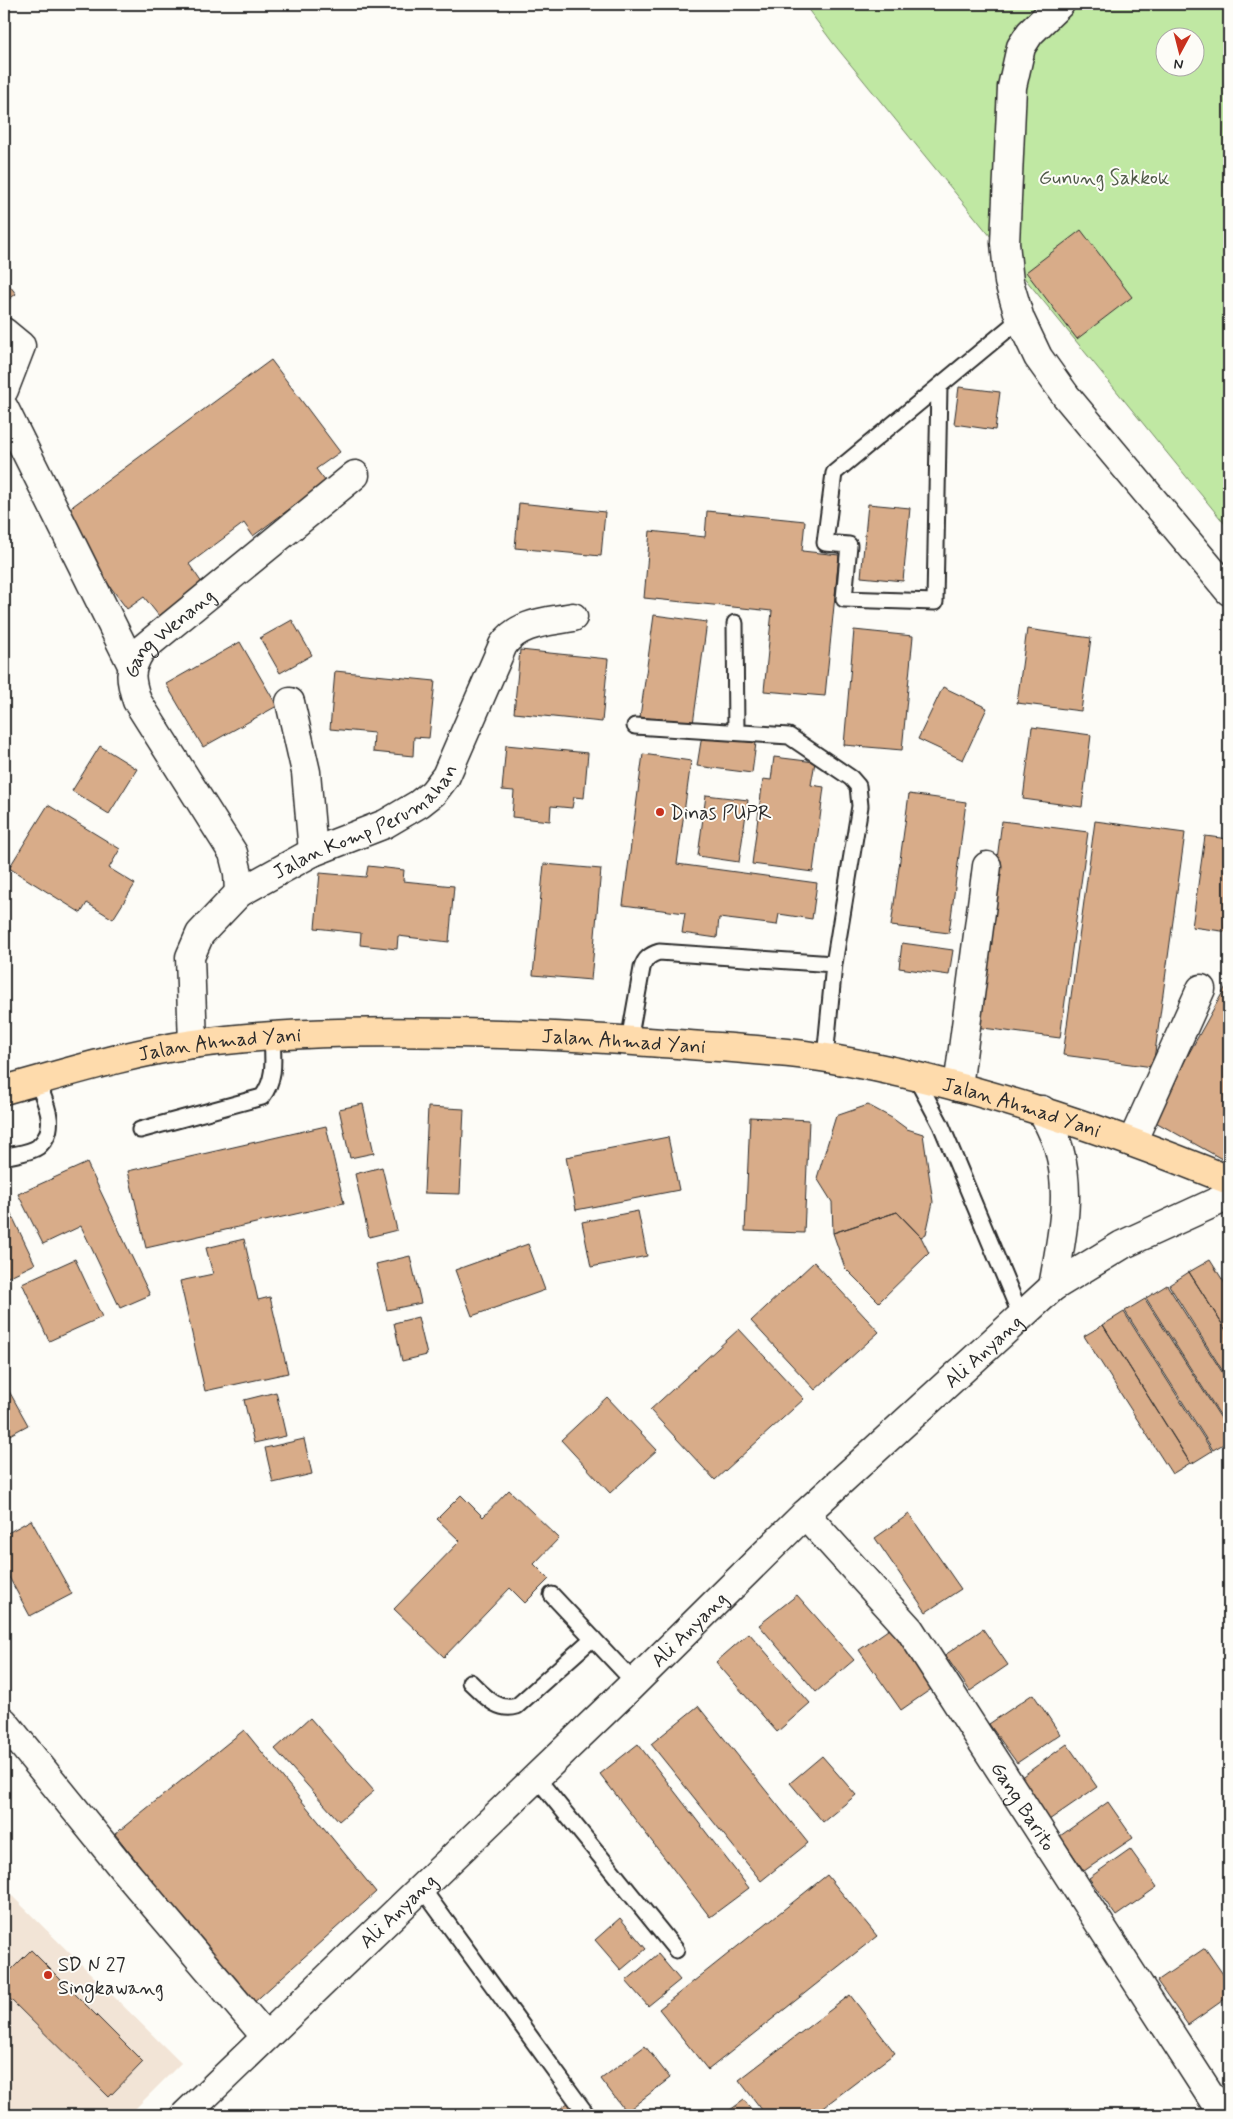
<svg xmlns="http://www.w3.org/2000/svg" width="1233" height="2119" font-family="Mynerve,sans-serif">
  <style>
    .built { fill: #f2e4d6 }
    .green { fill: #c0e8a3; stroke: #768a67; fill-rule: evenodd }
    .building { fill: #d8ac89; stroke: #2b2b2b }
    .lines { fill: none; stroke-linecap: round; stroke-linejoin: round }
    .lane-casing { stroke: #2b2b2b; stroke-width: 19 }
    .street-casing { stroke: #2b2b2b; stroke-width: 31 }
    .secondary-casing { stroke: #2b2b2b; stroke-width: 31 }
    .primary-casing { stroke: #2b2b2b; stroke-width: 31 }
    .lane { stroke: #fdfcf7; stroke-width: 15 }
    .street { stroke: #fdfcf7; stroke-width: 28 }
    .secondary { stroke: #fdfcf7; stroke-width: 28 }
    .primary { stroke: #fedbac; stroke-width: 28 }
    .poi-dot { fill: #c8321e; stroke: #fdfcf7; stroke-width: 2 }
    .labels { text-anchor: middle; stroke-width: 4; stroke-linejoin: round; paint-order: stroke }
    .park-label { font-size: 20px; fill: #505a49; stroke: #fdfcf7 }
    .street-label { font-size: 20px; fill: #2b2b2b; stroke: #fdfcf7 }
    .poi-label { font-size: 20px; fill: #2b2b2b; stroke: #fdfcf7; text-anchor: start }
  </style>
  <rect width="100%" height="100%" fill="#fdfcf7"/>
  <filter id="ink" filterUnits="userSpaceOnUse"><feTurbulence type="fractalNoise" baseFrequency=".02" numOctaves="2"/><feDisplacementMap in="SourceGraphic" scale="10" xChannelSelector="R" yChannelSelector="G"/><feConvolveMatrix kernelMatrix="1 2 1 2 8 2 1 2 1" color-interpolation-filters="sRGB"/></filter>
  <g filter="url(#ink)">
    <path class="built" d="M4,1888L181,2063L129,2115H4Z"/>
    <path class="green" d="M804,4H1229V529L833,43ZM1166,38H1196V68H1166Z"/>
    <path class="building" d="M1081,230L1132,297L1077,339L1026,272Z
      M4,278L16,294L4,303Z
      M271,360L340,452L316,469L326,482L253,536L244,523L189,564L202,583L159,616L144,597L127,609L58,517Z
      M959,387L1000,392L995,430L954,424Z
      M519,503L605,512L601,556L515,548Z
      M868,504L910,508L903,581L861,577Z
      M707,511L805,521L802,551L839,555L825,696L764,691L772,611L644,598L650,531L705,537Z
      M654,615L707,622L693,724L640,717Z
      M292,620L312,655L280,673L260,638Z
      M1027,629L1091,638L1081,711L1017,703Z
      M854,630L913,636L902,750L844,745Z
      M240,642L277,706L203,747L166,684Z
      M520,650L608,659L602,722L514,713Z
      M335,671L435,681L429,738L414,737L413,756L373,752L374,733L330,729Z
      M943,687L987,708L963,760L918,739Z
      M1032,727L1091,735L1082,807L1023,799Z
      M702,735L756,743L752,773L697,766Z
      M506,745L588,753L584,798L574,797L572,808L551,806L550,821L512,817L514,791L502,790Z
      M100,746L137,769L109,814L72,791Z
      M643,754L691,761L677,864L817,883L812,919L779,914L777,925L719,918L717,938L682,933L685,913L623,905Z
      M774,757L815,762L811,785L824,787L813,872L752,864L763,779L771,780Z
      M909,794L966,802L949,933L891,926Z
      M706,795L748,800L739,862L698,856Z
      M48,805L120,849L109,868L135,884L113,919L87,903L81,913L9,868Z
      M1002,821L1088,832L1060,1038L975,1027Z
      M1095,821L1185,833L1153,1067L1063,1055Z
      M1205,836L1229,839V932L1192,927Z
      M544,864L601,869L591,980L533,975Z
      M368,866L404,870L403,881L454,886L449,942L398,936L397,949L360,945L361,933L315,928L320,873L366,877Z
      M902,943L953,950L949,975L899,968Z
      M1229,981V1163L1152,1120Z
      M363,1104L374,1153L350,1158L339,1109Z
      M868,1105L892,1118L907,1129L923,1134L933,1202L926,1234L921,1237L897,1212L833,1233L832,1202L817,1178L836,1116Z
      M428,1107L464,1109L460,1194L424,1193Z
      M750,1117L809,1120L804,1233L745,1231Z
      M326,1126L344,1203L146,1248L128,1171Z
      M668,1137L679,1190L576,1210L566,1157Z
      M87,1163L150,1295L120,1308L81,1226L43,1244L18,1194Z
      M382,1167L397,1230L369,1237L355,1174Z
      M4,1199L35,1264L4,1279Z
      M638,1211L647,1256L591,1267L582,1222Z
      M897,1212L921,1237L929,1253L879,1302L845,1268L833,1233Z
      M244,1239L258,1300L270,1297L288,1373L205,1391L180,1281L213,1274L206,1248Z
      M528,1244L545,1290L472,1316L455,1270Z
      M410,1256L421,1303L387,1310L376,1264Z
      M75,1259L102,1317L49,1341L22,1283Z
      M1210,1260L1229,1290V1335L1189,1272Z
      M814,1262L879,1332L815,1390L751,1321Z
      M1189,1272L1229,1335V1381L1169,1285Z
      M1167,1285L1229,1383V1429L1146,1298Z
      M1145,1299L1229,1431V1441L1213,1450L1125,1311Z
      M1124,1312L1212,1451L1191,1464L1103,1325Z
      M418,1317L427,1355L402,1361L394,1323Z
      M1103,1325L1190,1463L1172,1474L1084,1336Z
      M739,1329L804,1399L715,1480L650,1410Z
      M4,1384H5L28,1425L4,1438Z
      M276,1392L286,1436L254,1443L244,1400Z
      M607,1397L657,1450L610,1493L561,1440Z
      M304,1439L312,1474L273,1483L265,1448Z
      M509,1490L559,1538L534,1564L549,1579L525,1603L510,1588L444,1657L394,1609L460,1541L437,1519L461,1495L483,1517Z
      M909,1514L961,1589L926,1612L875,1538Z
      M31,1520L72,1594L30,1616L4,1568V1535Z
      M797,1595L854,1660L816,1692L759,1625Z
      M898,1623L940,1683L901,1710L859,1650Z
      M983,1629L1008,1665L970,1691L945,1655Z
      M749,1633L810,1703L777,1732L716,1662Z
      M1033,1694L1060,1734L1017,1763L989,1724Z
      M698,1706L808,1843L761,1881L651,1744Z
      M310,1718L374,1791L339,1821L275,1749Z
      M244,1730L376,1892L250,2006L115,1834Z
      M638,1744L749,1888L710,1917L600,1774Z
      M1067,1744L1097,1787L1049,1820L1020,1778Z
      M822,1756L856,1795L823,1822L790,1783Z
      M1108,1802L1133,1838L1084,1871L1060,1836Z
      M1130,1849L1157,1887L1116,1916L1089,1878Z
      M827,1875L877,1936L708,2070L659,2009Z
      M620,1918L646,1949L621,1970L595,1940Z
      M1205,1948L1229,1983V1996L1188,2025L1157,1981Z
      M31,1950L143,2062L109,2097L4,1993V1977Z
      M658,1954L680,1980L648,2006L626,1981Z
      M850,1995L895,2053L813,2115H766L739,2080Z
      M645,2046L670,2078L626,2112L601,2079Z
      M744,2100L756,2115H723Z
      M569,2102L579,2115H552Z"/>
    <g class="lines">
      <g class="lane-casing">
        <path id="lane" d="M939,386L935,602L844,599L849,545L825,543L834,473C896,422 958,371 1020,319
          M735,623L736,732
          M635,726L789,736L851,778L858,786L860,806L834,964L825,1058
          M629,1041L642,968C645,958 650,955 659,952L834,964
          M915,1076L941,1125L1021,1316
          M140,1130L262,1097C276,1079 273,1059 272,1038
          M4,1157C13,1154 30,1153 38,1147C60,1128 45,1102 37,1081
          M552,1595L634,1682
          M470,1682C484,1695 497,1712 517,1706L593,1638
          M536,1777L676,1950
          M421,1887L587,2115"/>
      </g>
      <g class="street-casing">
        <g id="street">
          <path d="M1060,4L1030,33L1021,47L1012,87L1005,243L1009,282L1020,319L1038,357L1066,396L1229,591"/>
          <path d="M4,332L21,346L4,390"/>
          <path d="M4,408L132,665"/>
          <path d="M290,702L306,772L313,852"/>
          <path id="s1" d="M239,893L238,873L233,853L137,701C130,679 128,671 141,650L355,475"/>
          <path id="s2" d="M193,1044L190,957L200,934L239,893L313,852L385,824L419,804L433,793L446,776L503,645C519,622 548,622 573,617"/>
          <path d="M958,1087L987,866"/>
          <path d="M1132,1142L1201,989"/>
          <path id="s3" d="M805,1514L910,1630L1223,2115"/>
          <path d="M4,1722L124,1870L266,2037"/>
        </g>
      </g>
      <g class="secondary-casing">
        <g id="secondary">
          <path d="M1042,1110C1048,1123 1055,1136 1059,1149C1072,1196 1061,1240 1053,1287"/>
          <path id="s4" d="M185,2115L627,1690L805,1514L1053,1287L1122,1245L1229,1196"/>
        </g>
      </g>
      <g class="primary-casing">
        <g id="primary">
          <path id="s5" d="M4,1090C66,1073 129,1053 193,1044C295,1030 399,1031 501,1034C560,1035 618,1040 677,1044C727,1048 777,1050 827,1058C966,1082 1099,1127 1229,1180"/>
        </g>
      </g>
      <use href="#lane" class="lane"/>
      <use href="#street" class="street"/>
      <use href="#secondary" class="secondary"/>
      <use href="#primary" class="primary"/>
    </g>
  </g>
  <g class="poi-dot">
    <circle cx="660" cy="812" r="5"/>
    <circle cx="48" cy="1975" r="5"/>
  </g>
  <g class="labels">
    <g class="park-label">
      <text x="1104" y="184">Gunung Sakkok</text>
    </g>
    <g class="street-label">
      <text dy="7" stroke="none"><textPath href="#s1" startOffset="305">Gang Wenang</textPath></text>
      <text dy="7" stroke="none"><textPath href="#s2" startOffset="315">Jalan Komp Perumahan</textPath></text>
      <text dy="7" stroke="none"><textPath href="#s5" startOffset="626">Jalan Ahmad Yani</textPath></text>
      <text dy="7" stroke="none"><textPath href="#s5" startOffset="221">Jalan Ahmad Yani</textPath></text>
      <text dy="7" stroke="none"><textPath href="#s5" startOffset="1031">Jalan Ahmad Yani</textPath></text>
      <text dy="7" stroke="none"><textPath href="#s4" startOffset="1105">Ali Anyang</textPath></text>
      <text dy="7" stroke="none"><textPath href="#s4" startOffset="700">Ali Anyang</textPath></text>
      <text dy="7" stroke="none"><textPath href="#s3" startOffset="366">Gang Barito</textPath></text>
      <text dy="7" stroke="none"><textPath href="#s4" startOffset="295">Ali Anyang</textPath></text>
    </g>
    <g class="poi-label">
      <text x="670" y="819">Dinas PUPR</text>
      <text x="58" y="1971">SD N 27<tspan x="58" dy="23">Singkawang</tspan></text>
    </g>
  </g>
  <rect width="1233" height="2119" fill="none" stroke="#fdfcf7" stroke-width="20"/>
  <rect x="10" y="10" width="1213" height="2099" fill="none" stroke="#2b2b2b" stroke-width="2" filter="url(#ink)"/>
  <g transform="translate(1180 52) rotate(187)"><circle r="24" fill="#fdfcf7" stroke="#a9a8a5"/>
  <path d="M0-4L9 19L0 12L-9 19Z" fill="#c8321e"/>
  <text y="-8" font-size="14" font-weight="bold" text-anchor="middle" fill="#2b2b2b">N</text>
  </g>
</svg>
